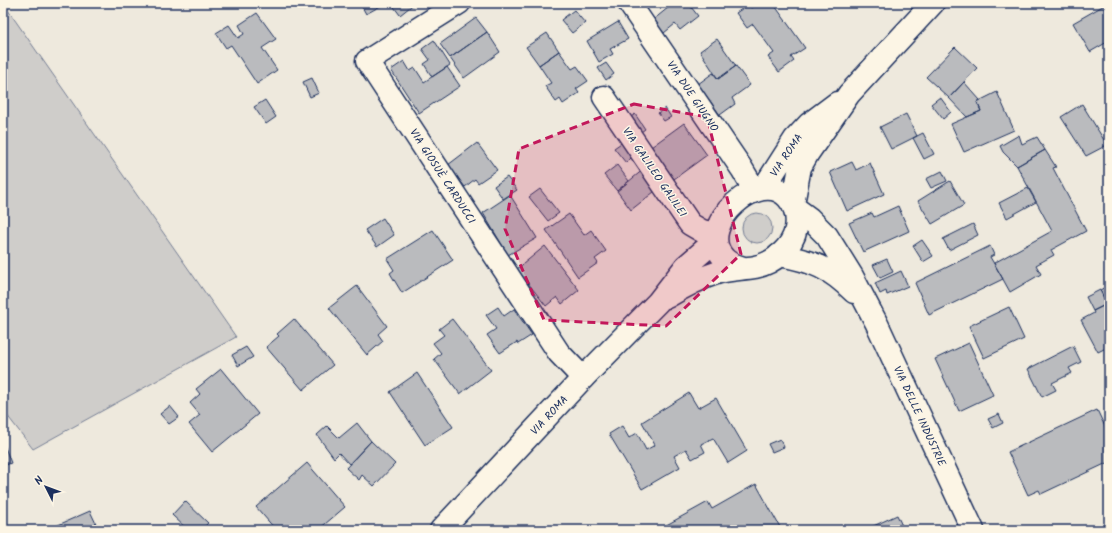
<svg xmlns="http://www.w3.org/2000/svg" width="1112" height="533" font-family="Kalam,sans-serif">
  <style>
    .green { fill: #cfcdca; stroke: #757e94 }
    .building { fill: #babbbe; stroke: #1b2f5e }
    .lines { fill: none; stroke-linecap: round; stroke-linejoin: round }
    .street-casing { stroke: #1b2f5e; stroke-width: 25 }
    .secondary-casing { stroke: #1b2f5e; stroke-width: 25 }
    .street { stroke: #fcf5e5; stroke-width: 22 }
    .secondary { stroke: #fcf5e5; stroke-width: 22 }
    .marked { fill: #c2185b; fill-opacity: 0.2; stroke: #c2185b; stroke-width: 3; stroke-dasharray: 8 5; stroke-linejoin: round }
    .labels { text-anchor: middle; stroke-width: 3; stroke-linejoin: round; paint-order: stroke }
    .street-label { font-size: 11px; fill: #1b2f5e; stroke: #fcf5e5 }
  </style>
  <rect width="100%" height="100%" fill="#eee9dd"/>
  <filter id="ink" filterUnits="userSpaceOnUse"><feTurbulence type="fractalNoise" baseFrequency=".025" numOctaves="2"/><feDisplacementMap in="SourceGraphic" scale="8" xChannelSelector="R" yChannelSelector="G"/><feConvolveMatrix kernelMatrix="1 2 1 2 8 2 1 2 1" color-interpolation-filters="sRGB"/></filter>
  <g filter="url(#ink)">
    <path class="green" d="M3,3L236,337L33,449L3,410V407L7,402L3,397Z
      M742 228a15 15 0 1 1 30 0a15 15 0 1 1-30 0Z"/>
    <path class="building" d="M360,3H386L366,14Z
      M391,3H415L400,15Z
      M674,3H688L698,16L680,30L675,24L664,33L653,20Z
      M757,3H773L805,48L791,57L794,61L779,72L768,57L774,53L753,24L747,28L736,13L749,4L751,8Z
      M1108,3H1109V41L1090,52L1073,23Z
      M574,10L585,23L572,33L561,20Z
      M257,13L276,39L262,48L277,70L257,84L231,45L226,48L216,33L229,25L238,38L244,34L239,25Z
      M476,18L487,32L450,58L440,44Z
      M618,22L628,39L610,49L613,54L599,62L587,41Z
      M487,32L500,52L464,78L450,58Z
      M547,33L559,51L539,65L526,47Z
      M717,39L736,66L718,79L700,51Z
      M434,40L450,65L432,77L424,64L430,60L422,49Z
      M955,47L977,68L949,98L926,77Z
      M559,51L572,69L577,66L588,81L576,89L579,93L563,104L560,99L556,102L545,86L551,83L539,65Z
      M404,61L410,71L415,68L424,82L447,67L460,86L419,113L391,70Z
      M606,63L614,74L606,80L598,68Z
      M736,66L750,85L732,98L735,104L720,115L698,84L713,73L718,79Z
      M312,78L319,93L310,97L303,82Z
      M964,82L980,100L977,102L981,111L967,117L949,98Z
      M997,92L1014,130L964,152L951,124L981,111L977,102Z
      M940,97L951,112L943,119L931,104Z
      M265,100L276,117L266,124L254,107Z
      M1082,104L1107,145L1086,156L1061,117Z
      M665,108L671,117L664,121L658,113Z
      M635,114L645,129L637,135L627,120Z
      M906,114L917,136L891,149L880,127Z
      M684,123L707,155L674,179L651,147Z
      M923,133L934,154L924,159L913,138Z
      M1019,135L1022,144L1037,137L1045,150L1017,166L1003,152L1000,146Z
      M624,141L634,155L626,163L614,148Z
      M477,143L497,170L478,183L475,179L465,187L448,165Z
      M1045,150L1056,167L1053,168L1086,231L1051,250L1054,255L1036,265L1041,274L1010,292L994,263L1052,231L1017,166Z
      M852,162L856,170L870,163L884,194L847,211L830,172Z
      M617,165L629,181L617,191L604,175Z
      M644,169L659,188L631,210L617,191Z
      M942,171L947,181L931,188L926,179Z
      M507,177L517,190L503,199L494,186Z
      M950,181L964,205L932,224L918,201Z
      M1028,188L1036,202L1007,218L999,203Z
      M540,189L559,213L548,221L529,197Z
      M510,195L537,238L508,255L483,213Z
      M898,206L909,231L863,252L849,223L872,213L874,217Z
      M569,214L584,235L591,230L606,251L595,259L598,263L578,277L546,230Z
      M383,218L394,235L377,247L365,230Z
      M973,224L978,235L949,250L943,239Z
      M433,230L453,260L402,293L390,273L394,270L387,259Z
      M922,240L933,256L923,262L913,246Z
      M545,246L579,290L562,304L557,297L546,306L517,269Z
      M990,246L994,255L990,257L1003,279L929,315L915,283Z
      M887,259L893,272L880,278L873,265Z
      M901,271L908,286L887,295L886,291L880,294L875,283Z
      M1109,285V349L1108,347L1098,352L1081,320L1094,313L1093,311L1107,304L1100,290Z
      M357,286L387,326L378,334L383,341L367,355L329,308Z
      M1100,290L1107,304L1093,311L1086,297Z
      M498,307L504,316L514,309L532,335L518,344L517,342L500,353L487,335L496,329L486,315Z
      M1009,307L1024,339L984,358L969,326Z
      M294,319L333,365L303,390L266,347L279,336L277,334Z
      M452,319L491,370L460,394L434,359L441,353L433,343L444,335L439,329Z
      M969,343L993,395L959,411L935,359Z
      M1073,346L1081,362L1069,368L1072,373L1052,383L1056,390L1042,397L1028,369Z
      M246,347L253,357L238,366L232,355Z
      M221,369L258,414L212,452L189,424L200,415L190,403L200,394L196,389Z
      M417,373L453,427L425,445L390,392Z
      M689,393L698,408L716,398L747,451L728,463L713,438L701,444L705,452L692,459L686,449L674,456L680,467L642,489L609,434L622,426L629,438L637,433L646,450L655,445L642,422Z
      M170,406L179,417L169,424L160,414Z
      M1097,410L1109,435V462L1041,494L1039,490L1028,495L1008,452Z
      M999,414L1003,423L993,428L988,419Z
      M357,423L371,441L349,464L339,453L334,458L317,435L327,426L339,438Z
      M780,439L784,447L772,452L768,444Z
      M371,441L395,464L374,486L362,475L359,480L346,468Z
      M3,442L11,463L3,466Z
      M307,463L345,507L318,530H276L256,507Z
      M756,484L780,527L774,530H663L661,528L708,502L712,509Z
      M185,501L208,523L201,530H188L172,515Z
      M90,511L99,530H50L49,529Z
      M897,515L904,530H865Z
      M1109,523V530H1096Z"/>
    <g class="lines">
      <g class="street-casing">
        <path id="street" d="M459,3L367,61L559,353L583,378
          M629,3L742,169L755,191
          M604,97L690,224L702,231L716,234
          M794,207L809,218L827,236L852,276L877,324L973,530
          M779,255C813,261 830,268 854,292"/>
      </g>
      <g class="secondary-casing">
        <path id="secondary" d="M763,189L795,139L809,124L837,103
          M793,204L800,167L808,153L849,94L933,3
          M667,297C683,287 700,278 719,272C731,269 743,269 755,267C774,263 792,248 796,229C798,218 796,207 788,198C761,166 695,225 723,257C728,264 737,266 744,268
          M441,530L583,378L658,302L686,266L716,240"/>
      </g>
      <use href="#street" class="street"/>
      <use href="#secondary" class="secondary"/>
    </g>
  </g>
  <path class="marked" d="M634,104L707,117L741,254L666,326L544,320L505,229L519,149Z"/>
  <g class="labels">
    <g class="street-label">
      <text transform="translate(693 96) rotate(56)" y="4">VIA DUE GIUGNO</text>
      <text transform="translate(786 155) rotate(-56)" y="4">VIA ROMA</text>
      <text transform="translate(655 172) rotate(56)" y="4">VIA GALILEO GALILEI</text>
      <text transform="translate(443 176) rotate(57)" y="4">VIA GIOSUÈ CARDUCCI</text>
      <text transform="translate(549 415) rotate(-47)" y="4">VIA ROMA</text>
      <text transform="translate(920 416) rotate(65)" y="4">VIA DELLE INDUSTRIE</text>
    </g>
  </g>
  <rect width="1112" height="533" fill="none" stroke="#fcf5e5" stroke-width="16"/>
  <rect x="8" y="8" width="1096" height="517" fill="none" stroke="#1b2f5e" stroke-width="1.5" filter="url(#ink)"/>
  <g transform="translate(46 487) rotate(312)" stroke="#fcf5e5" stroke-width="3" paint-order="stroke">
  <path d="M0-3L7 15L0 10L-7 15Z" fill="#1b2f5e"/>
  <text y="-6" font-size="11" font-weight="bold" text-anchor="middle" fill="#1b2f5e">N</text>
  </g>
</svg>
